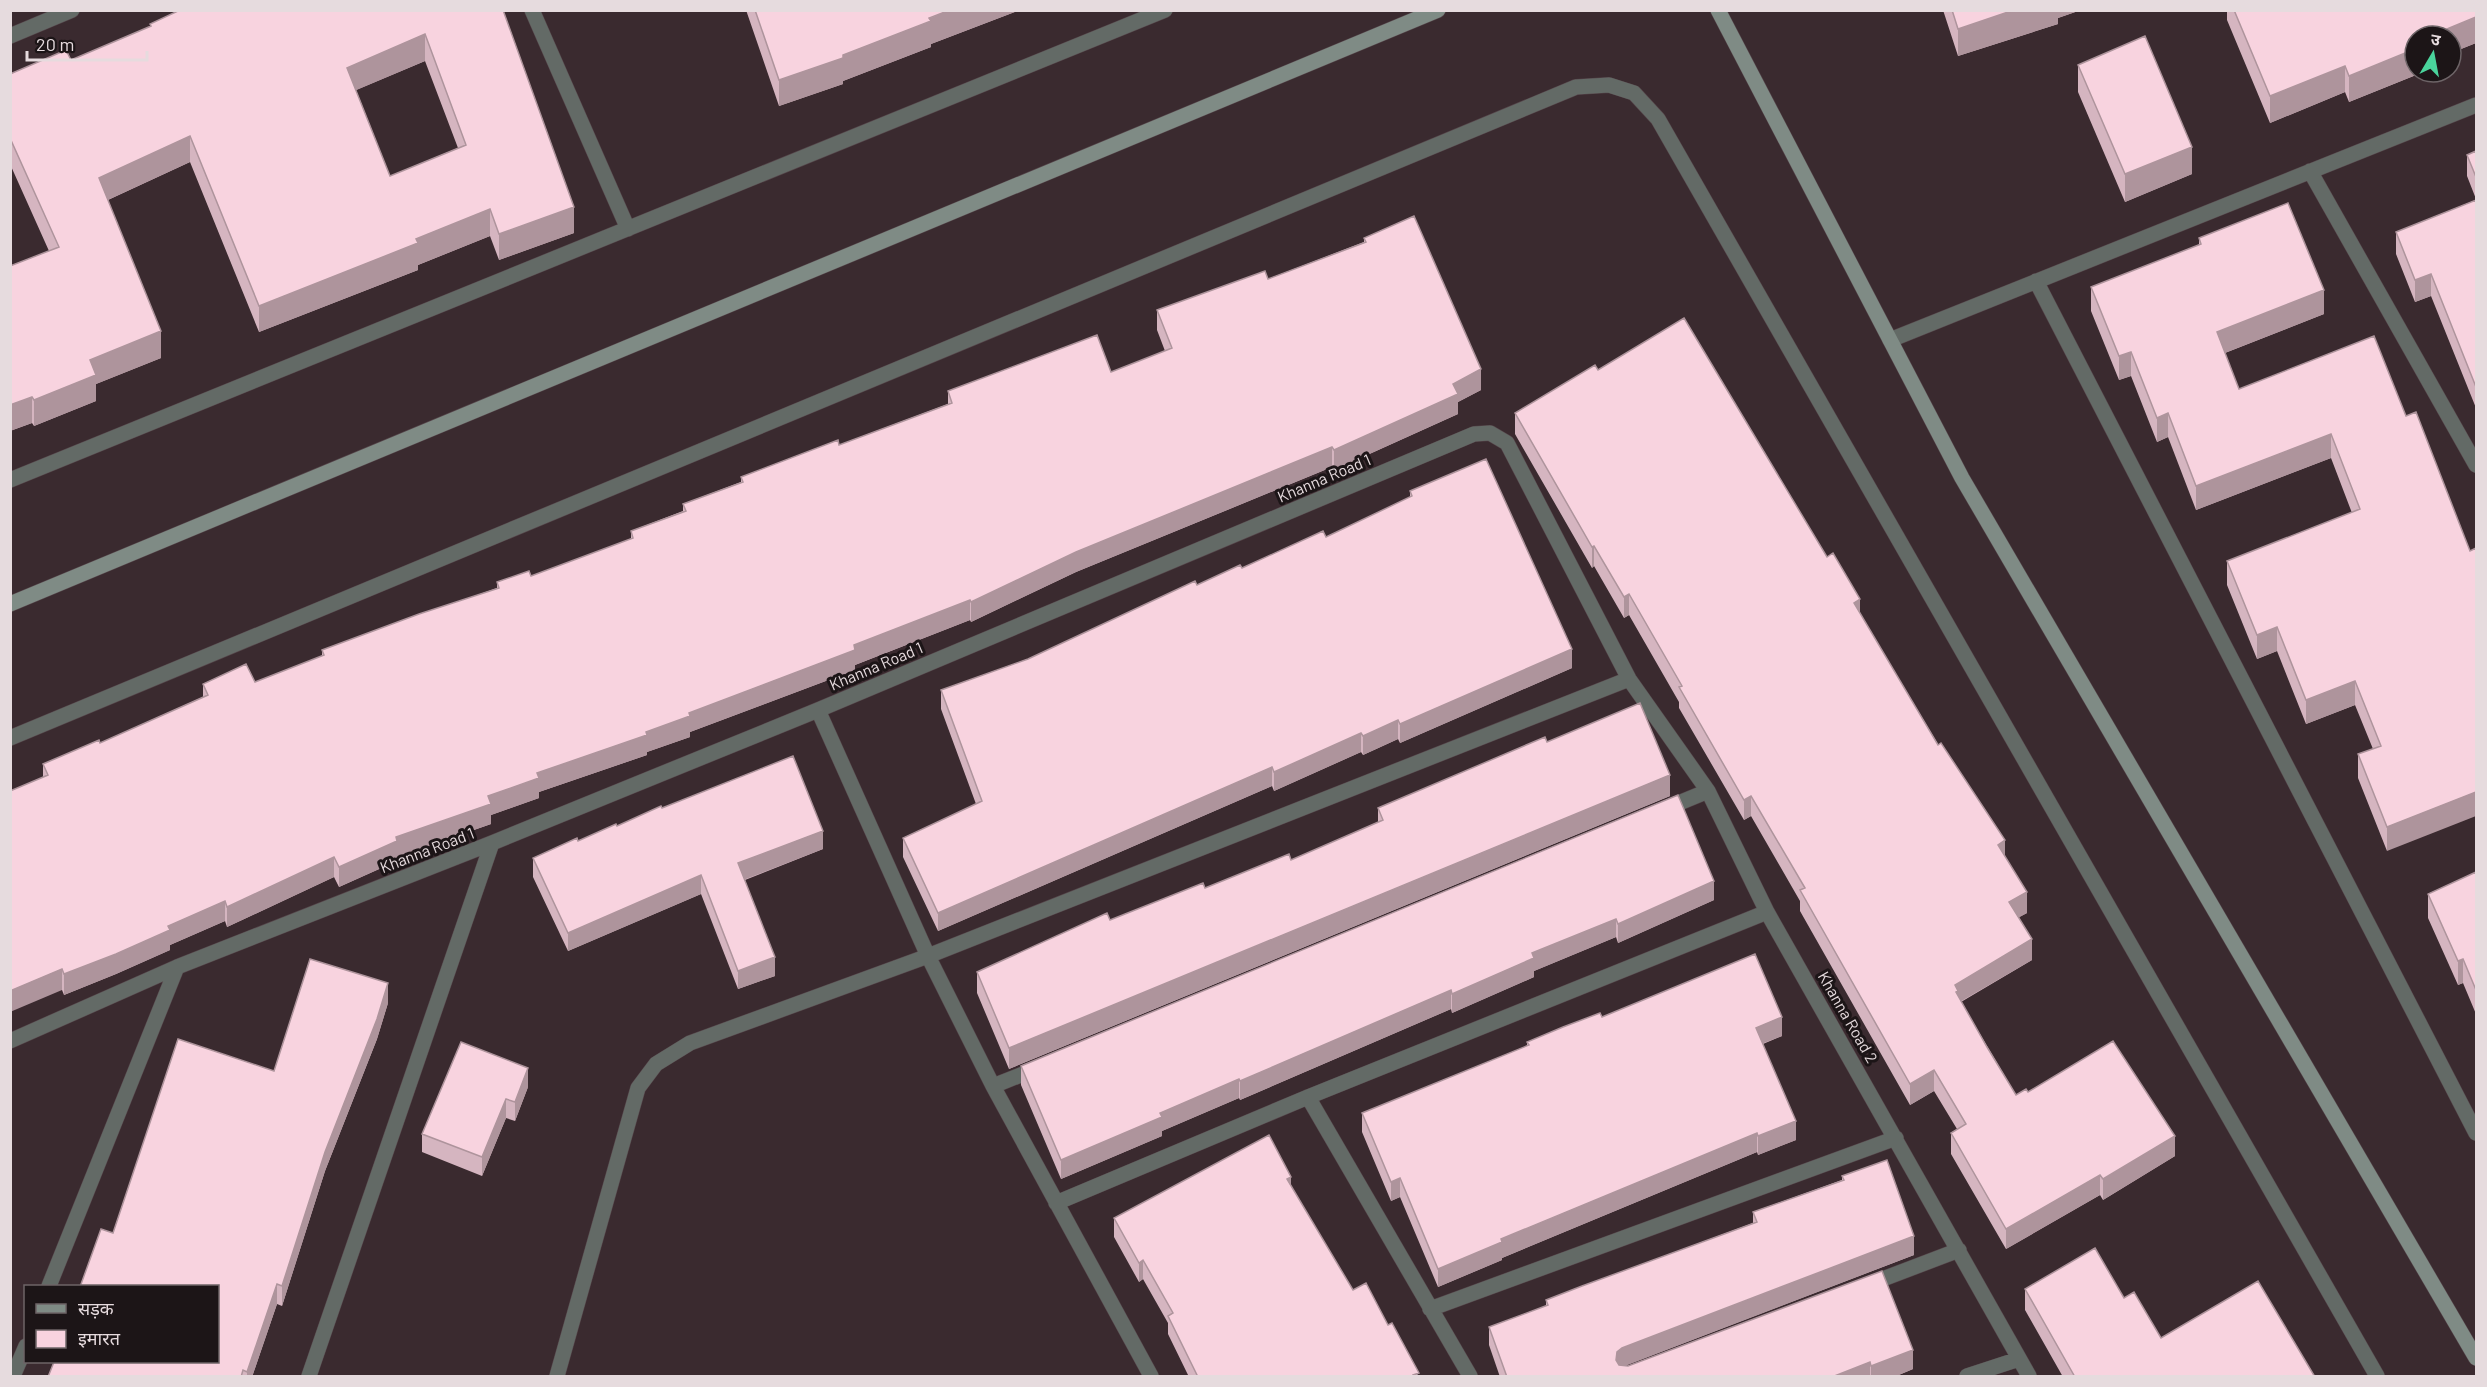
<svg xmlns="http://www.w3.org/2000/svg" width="2487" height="1387" font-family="Barlow,'Noto Sans Devanagari',sans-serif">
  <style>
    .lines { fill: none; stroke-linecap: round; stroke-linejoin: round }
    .street-casing { stroke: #56464b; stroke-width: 16 }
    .secondary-casing { stroke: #56464b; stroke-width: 16 }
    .street { stroke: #636a66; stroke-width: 15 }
    .secondary { stroke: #7f8b85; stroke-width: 15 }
    .wall { fill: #d5b5c0; fill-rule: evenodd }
    .shaded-wall { fill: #ae949c }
    .building { fill: #f8d3df; stroke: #ae949c; stroke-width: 1.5; fill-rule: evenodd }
    .labels { text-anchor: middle; stroke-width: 6; stroke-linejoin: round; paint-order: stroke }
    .street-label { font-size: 16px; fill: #e6dbde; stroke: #1c1517 }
  </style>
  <rect width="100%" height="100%" fill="#3a2a2f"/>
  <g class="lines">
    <g class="street-casing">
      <path id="street" d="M532,10L628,229
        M10,36L72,10
        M2310,171L2476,465
        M2036,281L2476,1133
        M1890,340L2476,105
        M10,480L1165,10
        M818,710L928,956L993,1086L1151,1376
        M10,738L1576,87L1609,85L1634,93L1658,119L2377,1376
        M1662,810L1708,791
        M10,1041L177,967L492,843L818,710L1474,434L1490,433L1507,443L1629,679L1708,791L1767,912L2029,1376
        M993,1086L1038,1068
        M1308,1097L1470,1376
        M1056,1203L1308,1097L1767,912
        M1867,1285L1959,1250
        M49,1286L177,967
        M1430,1309L1896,1138
        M13,1376L26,1346
        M309,1376L492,843
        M557,1376L638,1088L656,1064L690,1043L928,956L1629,679
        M1967,1376L2019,1359"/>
    </g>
    <g class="secondary-casing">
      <path id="secondary" d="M1718,10L1962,478L2476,1358
        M10,604L1438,10"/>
    </g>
    <use href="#street" class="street"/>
    <use href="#secondary" class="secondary"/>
  </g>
  <path class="wall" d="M503,10L574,233L499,260L490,236L418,265V270L259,332L190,162L108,200L161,358L96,384V401L34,426L32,423L10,431L49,251L10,164V74L71,60L150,27V24ZM425,61L458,148L390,176L356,90Z
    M746,10H1020L931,44V47L843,81V84L779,106Z
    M1943,10H2081L2058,18V24L1958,56Z
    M2227,10H2476V43L2451,53V36H2415L2421,73L2349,102L2345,92L2270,123L2227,20Z
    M2078,65L2192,174L2125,202L2078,92Z
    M2476,151V199L2467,176V155Z
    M2476,200V408L2431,296L2415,302L2396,254V232Z
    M1364,238L1481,390L1458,402V414L1334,470L1332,467L1076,572L971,622L970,620L855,665V670L690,732V737L647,752V755L539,792V798L491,815V824L397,857V861L339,887L334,877L227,927L225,921L170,945V950L116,974L64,995L62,990L43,777V764L100,743L203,697V684L255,682L322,656V650L497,588V582L531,576L631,539V531L683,511V504L741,482V477L839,445L948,404V391L1111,372L1165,351L1157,330V310L1268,279L1364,242Z
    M2199,238L2324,314L2225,353L2239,389L2406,416L2387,851L2358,778V754L2373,749L2355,705L2306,724L2277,651L2257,659L2227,585V561L2352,513L2331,458L2196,510L2168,437L2157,442L2131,376L2119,380L2091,311V287L2199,245Z
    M1598,370L1860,614L2005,856L2027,913L2019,917L2032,960L1961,1002L2016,1095L2028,1092L2175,1156L2103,1200L2100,1195L2006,1249L1951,1154V1133L1957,1129L1934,1091L1910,1105L1800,911V901L1751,816L1744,820L1679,708V702L1629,615L1624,618L1594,566L1592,568L1515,434V413Z
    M1410,491L1572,668L1400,743L1398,739L1363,755L1361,752L1274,791L1272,786L938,931L903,857V838L976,804L941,709V690L1028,659L1197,585L1326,537L1410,497Z
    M1547,742L1670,796L1009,1069L977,993V972L1110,920L1291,860L1378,822V808Z
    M1678,795L1714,900L1618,943L1616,937L1534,971V977L1452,1013L1451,1009L1240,1100L1239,1098L1162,1131V1136L1061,1179L1021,1085V1066Z
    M662,808L823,849L745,880L775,976L738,989L701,894L568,951L533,877V858L617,826Z
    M2476,872V1014L2463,983L2458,985L2428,918V894Z
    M388,1003L377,1039L325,1171L282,1306L277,1304L252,1377H48L113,1233L274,1071Z
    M1602,1017L1782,1036L1763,1044L1796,1140L1758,1155L1757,1152L1502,1258V1260L1438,1287L1400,1197L1391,1201L1362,1132V1113L1527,1046V1042Z
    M528,1087L515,1121L506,1118L482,1176L422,1152V1134Z
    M1842,1176L1914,1255L1624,1366H1628L1882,1271L1913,1369L1894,1377H1500L1489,1345V1327L1546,1306V1300L1753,1223V1212L1842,1180Z
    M1291,1187L1353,1290L1388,1325L1419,1377H1189L1168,1334V1323L1143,1279L1139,1282L1114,1237V1218Z
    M2025,1289L2124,1298L2161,1338L2315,1377H2063L2025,1310Z"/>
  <path class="shaded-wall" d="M950,10H1020L931,44V47L843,81V84L779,106V80Z
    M2014,10H2081L2058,18V24L1958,56V29Z
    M2476,17V43L2451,53V36H2430Z
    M425,34V61L347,94V68Z
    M2415,49V72L2421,73L2349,102V76Z
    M2345,66V92L2270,123V96Z
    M190,136V162L99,204V178Z
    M2192,147V174L2125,202V174Z
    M574,207V233L499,260V234Z
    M490,209V236L418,265V270L259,332V306L416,239Z
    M2431,274V296L2415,302V280Z
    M2324,290V314L2217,356V332Z
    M161,331V358L96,384V401L34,426V400L90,360Z
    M2131,352V376L2119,380V356Z
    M1481,369V390L1458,402V414L1334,470V450L1453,384Z
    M32,397V423L10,431V405Z
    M2168,413V437L2157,442V418Z
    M2331,434V458L2196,510V486Z
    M1332,447V467L1076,572L971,622V602L1076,552Z
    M1594,546V566L1592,568V547Z
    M1629,594V615L1624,618V597Z
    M1860,599V620L1854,603Z
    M970,600V620L855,665V670L690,732V737L647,752V755L539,792V798L491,815V824L397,857V861L339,887V867L396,837L537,773L646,732L689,713L854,645Z
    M2277,627V651L2257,659V635Z
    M1572,649V668L1400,743V724Z
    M2355,681V705L2306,724V700Z
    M1398,720V739L1363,755V736Z
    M1361,733V752L1274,791V772Z
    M1272,767V786L938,931V913Z
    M1670,775V796L1009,1069V1048Z
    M2476,792V816L2387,851V827Z
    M1751,796V816L1744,820V800Z
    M823,831V849L738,882V863Z
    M2005,840V861L1998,845Z
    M334,857V877L227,927V907Z
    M701,875V894L568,951V933Z
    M1714,881V900L1618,943V924Z
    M2027,892V913L2009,923V902Z
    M225,901V921L170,945V950L116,974L64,995V974L168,926Z
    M1616,919V937L1534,971V977L1452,1013V994L1532,953Z
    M2032,939V960L1958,1003L1955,985Z
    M775,957V976L738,989V971Z
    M2463,959V983L2458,985V961Z
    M62,969V990L10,1012V991Z
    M388,983V1003L377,1039L325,1171L282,1306V1286L325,1152Z
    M1451,990V1009L1240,1100V1081Z
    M1782,1017V1036L1756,1046V1028Z
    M528,1068V1087L515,1121V1102Z
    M1934,1070V1091L1910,1105V1084Z
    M1239,1079V1098L1162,1131V1136L1061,1179V1160L1160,1113Z
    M506,1099V1118L482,1176V1157Z
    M1796,1121V1140L1758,1155V1136Z
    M1757,1133V1152L1502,1258V1260L1438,1287V1269L1501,1239Z
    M2175,1136V1156L2103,1200V1179Z
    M2100,1175V1195L2006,1249V1229Z
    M1291,1177V1196L1287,1179Z
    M1400,1178V1197L1391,1201V1182Z
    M1914,1236V1255L1622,1367L1617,1370L1616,1360L1617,1352L1622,1348Z
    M1143,1260V1279L1139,1282V1263Z
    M277,1284V1304L252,1377H247V1372Z
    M1913,1350V1369L1894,1377H1871V1366Z
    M1870,1362V1377H1832Z"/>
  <path class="building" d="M180,10H503L574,207L499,234L490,209L416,239L418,243L259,306L190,136L99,178L161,331L90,360L96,375L34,400L32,397L10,405V266L59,247L10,138V74L66,50L71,60L151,26L150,24ZM425,34L466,145L390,176L347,68Z
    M755,10H950L929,18L931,21L843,55V58L779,80Z
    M1952,10H2014L1958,29Z
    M2234,10H2476V17L2430,36H2415V49L2349,76L2345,66L2270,96Z
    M2145,36L2192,147L2125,174L2078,65Z
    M2476,151V177L2467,155Z
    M2476,200V387L2431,274L2415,280L2396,232Z
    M2288,203L2324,290L2217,332L2239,389L2374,336L2406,416L2416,412L2470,551L2476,548V792L2387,827L2358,754L2381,746L2355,681L2306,700L2277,627L2257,635L2227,561L2360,509L2331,434L2196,486L2168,413L2157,418L2131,352L2119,356L2091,287L2201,244L2199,238Z
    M1414,216L1481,369L1453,384L1458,394L1334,450L1332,447L1076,552L971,602L970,600L854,645L855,650L689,713L690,716L646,732L647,735L537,773L539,778L488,796L491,804L396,837L397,841L339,867L334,857L227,907L225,901L168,926L170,930L116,954L64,974L62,969L10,991V791L48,775L43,764L99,740L100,743L208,695L203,684L246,664L255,682L324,655L322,650L419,614L499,588L497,582L529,571L531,576L633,538L631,531L686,511L683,504L743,482L741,477L838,440L839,445L952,403L948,391L1097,335L1111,372L1172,348L1157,310L1265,271L1268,279L1366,242L1364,238Z
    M1684,318L1827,557L1833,553L1860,599L1854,603L1938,745L1941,743L2005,840L1998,845L2027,892L2009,902L2032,939L1955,985L1958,991L1956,992L1987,1047L2016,1095L2026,1089L2028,1092L2113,1041L2175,1136L2103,1179L2100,1175L2006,1229L1951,1133L1966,1124L1934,1070L1910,1084L1800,890L1805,888L1751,796L1744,800L1679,687L1682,686L1629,594L1624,597L1594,546L1592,547L1515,413L1595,365L1598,370Z
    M1486,459L1572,649L1400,724L1398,720L1363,736L1361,733L1274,772L1272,767L938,913L903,838L982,801L941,690L1028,659L1195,581L1197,585L1240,565L1242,568L1323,531L1326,537L1412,496L1410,491Z
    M1640,703L1670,775L1009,1048L977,972L1107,913L1110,920L1203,883L1205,888L1289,854L1291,860L1383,820L1378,808L1545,737L1547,742Z
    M793,756L823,831L738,863L775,957L738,971L701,875L568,933L533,858L577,838L578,841L616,824L617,826L661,806L662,808Z
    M1678,795L1714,881L1618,924L1616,919L1532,953L1534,958L1452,994L1451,990L1240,1081L1239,1079L1160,1113L1162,1117L1061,1160L1021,1066Z
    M2476,872V990L2463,959L2458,961L2428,894Z
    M1755,954L1782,1017L1756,1028L1796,1121L1758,1136L1757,1133L1501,1239L1502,1242L1438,1269L1400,1178L1391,1182L1362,1113L1529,1045L1527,1042L1563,1027L1600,1013L1602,1017Z
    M310,959L388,983L377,1019L325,1152L282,1286L277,1284L247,1372L243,1370L241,1377H48L54,1362H218V1287H80L101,1229L113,1233L178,1039L274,1071Z
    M461,1042L528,1068L515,1102L506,1099L482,1157L422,1134Z
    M1269,1135L1291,1177L1287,1179L1353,1290L1366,1283L1388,1325L1392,1323L1419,1373L1413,1375L1414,1377H1198L1168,1316L1173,1313L1143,1260L1139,1263L1114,1218Z
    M1887,1160L1914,1236L1622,1348L1617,1352L1616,1360L1619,1365L1628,1366L1882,1271L1913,1350L1871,1366L1870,1362L1832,1377H1507L1489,1327L1548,1305L1546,1300L1582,1286L1757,1222L1753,1212L1844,1180L1842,1176Z
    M2095,1248L2124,1298L2134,1292L2161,1338L2258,1281L2315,1377H2075L2025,1289Z"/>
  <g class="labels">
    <g class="street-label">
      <text transform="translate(1324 478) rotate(-23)" y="6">Khanna Road 1</text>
      <text transform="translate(876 666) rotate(-23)" y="6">Khanna Road 1</text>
      <text transform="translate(427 850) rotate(-21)" y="6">Khanna Road 1</text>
      <text transform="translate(1848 1017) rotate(60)" y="6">Khanna Road 2</text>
    </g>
  </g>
  <rect width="2487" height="1387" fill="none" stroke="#e6dbde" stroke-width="24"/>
  <rect x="24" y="1285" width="195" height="78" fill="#1c1517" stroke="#6d6467" stroke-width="1.5"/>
  <rect x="36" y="1304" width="30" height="9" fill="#7f8b85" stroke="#6d6467" stroke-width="1.5"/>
  <text x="78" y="1315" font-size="18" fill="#e6dbde">सड़क</text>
  <rect x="36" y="1330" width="30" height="18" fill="#f8d3df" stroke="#6d6467" stroke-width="1.5"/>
  <text x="78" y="1345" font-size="18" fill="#e6dbde">इमारत</text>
  <g transform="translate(2433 54) rotate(10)"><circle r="28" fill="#1c1517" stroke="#6d6467" stroke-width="1.5"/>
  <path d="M0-4.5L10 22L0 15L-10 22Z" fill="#4ad49c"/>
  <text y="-9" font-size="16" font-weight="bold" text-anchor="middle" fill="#e6dbde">उ</text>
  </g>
  <path d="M27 51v9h120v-9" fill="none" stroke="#e6dbde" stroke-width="3"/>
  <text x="36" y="51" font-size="18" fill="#e6dbde" stroke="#1c1517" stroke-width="4.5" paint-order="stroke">20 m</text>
</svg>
